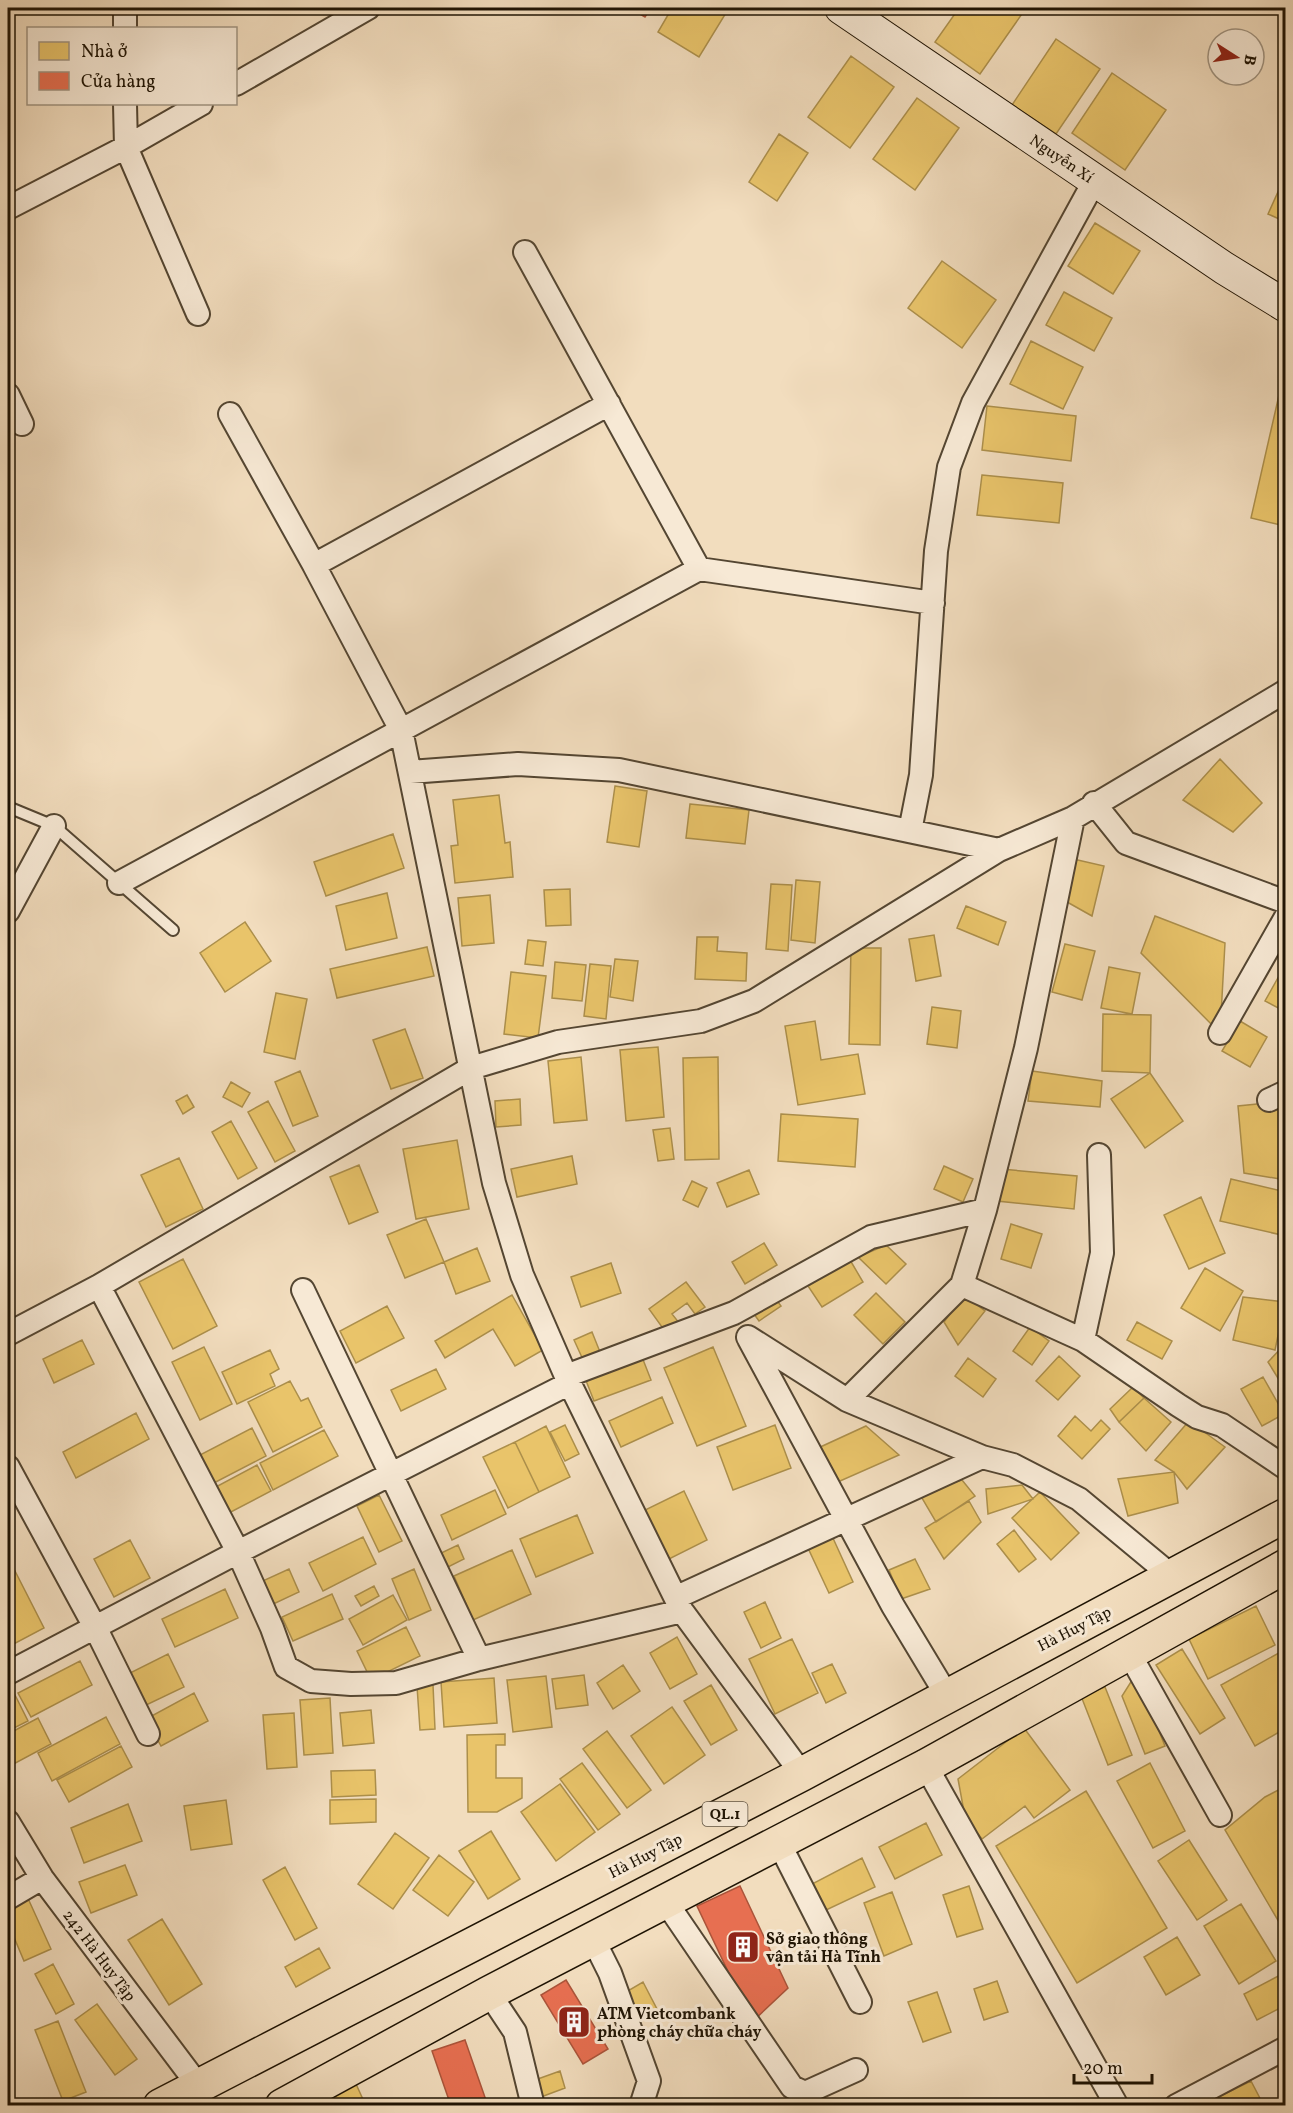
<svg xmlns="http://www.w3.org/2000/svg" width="1293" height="2113" font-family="Vollkorn,serif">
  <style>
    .homes { fill: #e9c46a; stroke: #ac8f4b; stroke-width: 1.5 }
    .shops { fill: #e76f51; stroke: #ab543a; stroke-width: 1.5 }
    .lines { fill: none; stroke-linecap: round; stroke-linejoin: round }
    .lane-casing { stroke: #544632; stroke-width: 14 }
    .street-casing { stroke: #544632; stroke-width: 26 }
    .secondary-casing { stroke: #1f1404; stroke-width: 34 }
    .primary-casing { stroke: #1f1404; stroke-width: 36 }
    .lane { stroke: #f7e9d5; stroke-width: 10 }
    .street { stroke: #f7e9d5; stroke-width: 22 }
    .secondary { stroke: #f7e9d5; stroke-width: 32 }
    .primary { stroke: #f2ddbe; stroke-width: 33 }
    .labels { text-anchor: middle; stroke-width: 6; stroke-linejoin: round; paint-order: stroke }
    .shield { fill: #f7e9d5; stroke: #605443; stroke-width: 1.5 }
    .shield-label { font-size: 15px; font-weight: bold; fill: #1f1404 }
    .street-label { font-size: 16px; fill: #1f1404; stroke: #f7e9d5 }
    .poi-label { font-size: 16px; font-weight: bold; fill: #1f1404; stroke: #f7e9d5; text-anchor: start }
  </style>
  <rect width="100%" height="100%" fill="#f2ddbe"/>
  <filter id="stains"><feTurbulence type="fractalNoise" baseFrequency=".00333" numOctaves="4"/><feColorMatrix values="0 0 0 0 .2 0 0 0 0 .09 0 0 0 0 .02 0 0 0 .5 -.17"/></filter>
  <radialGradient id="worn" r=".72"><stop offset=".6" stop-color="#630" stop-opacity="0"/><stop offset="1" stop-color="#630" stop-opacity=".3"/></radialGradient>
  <path class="homes" d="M672,8H729L699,57L658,32Z
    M959,8H1020L1024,11L980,74L935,42Z
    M1056,39L1100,69L1056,134L1012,105Z
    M851,56L894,87L850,148L808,117Z
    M1112,73L1166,110L1125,170L1072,133Z
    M917,98L959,128L915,190L873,159Z
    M779,134L808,153L777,201L749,182Z
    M1282,183L1286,184V222L1268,214Z
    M1095,223L1140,251L1113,294L1068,266Z
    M942,261L996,300L962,348L908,308Z
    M1064,292L1112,318L1094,351L1046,325Z
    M1031,341L1083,367L1063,409L1010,384Z
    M1284,373H1286L1285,526L1251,518Z
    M987,406L1076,416L1071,461L982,450Z
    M982,475L1063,483L1059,523L977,515Z
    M1220,759L1262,803L1233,832L1183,800Z
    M615,786L647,791L639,847L607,842Z
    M499,795L505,843L510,842L513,877L455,883L451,846L458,845L453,800Z
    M690,804L749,810L745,844L686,838Z
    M393,834L404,868L326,896L314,862Z
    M1069,858L1104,866L1092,916L1060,898Z
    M796,880L820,882L815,943L791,940Z
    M771,884L792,885L788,951L766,949Z
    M570,889L571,925L546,926L544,890Z
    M387,893L397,938L346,950L336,906Z
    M490,895L494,943L462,946L458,898Z
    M966,906L1006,922L998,945L957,928Z
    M1155,916L1225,943L1220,1033L1141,953Z
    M245,922L271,961L225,992L200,953Z
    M934,935L941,976L916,981L909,939Z
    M697,937H718L717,951L747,953L746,981L695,979Z
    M528,940L546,942L543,966L525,964Z
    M1065,944L1095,951L1082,1000L1052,992Z
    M427,947L434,976L337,998L330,969Z
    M851,948H881L880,1045L849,1044Z
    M615,959L638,961L633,1001L610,997Z
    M555,962L586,965L582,1001L552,998Z
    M590,964L611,966L606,1019L584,1016Z
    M1109,967L1140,973L1132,1014L1101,1008Z
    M511,972L546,976L538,1038L504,1034Z
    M1279,976L1286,980V1012L1265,1001Z
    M276,993L307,999L295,1059L264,1052Z
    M932,1007L961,1011L957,1048L927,1044Z
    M1103,1014L1151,1015L1150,1073L1102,1071Z
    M815,1021L821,1060L858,1054L865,1094L798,1105L785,1026Z
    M1240,1021L1267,1037L1250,1067L1222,1051Z
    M405,1029L423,1078L391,1089L373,1040Z
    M658,1047L664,1117L626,1121L620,1050Z
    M581,1057L587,1120L554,1123L548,1061Z
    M718,1057L719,1159L685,1160L683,1058Z
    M300,1071L318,1116L293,1126L275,1082Z
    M1032,1071L1102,1081L1100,1107L1028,1101Z
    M1150,1073L1183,1121L1145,1148L1111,1099Z
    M231,1082L250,1093L242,1107L223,1097Z
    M187,1095L194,1107L183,1114L176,1101Z
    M520,1099L521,1125L496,1127L495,1101Z
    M268,1101L295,1151L275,1162L248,1112Z
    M1278,1102L1286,1180L1244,1173L1238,1106Z
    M781,1114L858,1119L855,1167L778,1161Z
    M231,1121L257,1168L238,1179L212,1132Z
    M670,1128L674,1159L658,1161L653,1130Z
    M457,1140L469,1209L416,1219L403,1149Z
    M572,1156L577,1184L517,1197L511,1169Z
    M179,1158L203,1209L166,1227L141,1175Z
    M359,1165L378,1212L349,1224L330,1177Z
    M944,1166L973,1179L963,1202L934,1189Z
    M1001,1169L1077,1176L1074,1209L997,1201Z
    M749,1170L759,1194L727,1207L717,1183Z
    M1231,1179L1286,1192V1236L1220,1221Z
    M692,1181L707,1188L698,1207L683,1200Z
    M1201,1197L1225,1253L1189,1269L1164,1215Z
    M426,1219L444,1262L405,1278L387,1235Z
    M1011,1224L1042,1234L1031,1268L1001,1259Z
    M764,1243L777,1265L745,1284L732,1262Z
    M886,1245L906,1264L886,1284L858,1257Z
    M477,1248L490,1281L456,1294L444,1262Z
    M183,1259L217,1326L173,1349L139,1282Z
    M850,1260L863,1282L822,1307L808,1286Z
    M611,1263L621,1293L581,1307L571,1277Z
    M1205,1268L1243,1291L1220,1331L1181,1308Z
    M686,1282L705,1307L695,1314L687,1303L672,1314L680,1324L667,1334L649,1309Z
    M876,1293L905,1322L883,1344L854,1315Z
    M512,1295L543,1350L515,1366L493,1329L445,1358L435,1341Z
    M773,1295L781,1306L759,1321L751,1310Z
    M964,1295L985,1311L958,1345L944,1322Z
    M1243,1297L1285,1302L1275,1350L1233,1340Z
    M387,1306L404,1338L356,1363L340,1331Z
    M1137,1322L1172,1341L1162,1359L1127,1340Z
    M1030,1327L1049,1341L1032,1365L1013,1351Z
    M592,1332L602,1357L585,1364L574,1340Z
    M82,1340L94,1364L54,1383L43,1359Z
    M1286,1343V1391L1268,1362Z
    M204,1347L232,1404L200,1420L172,1362Z
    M713,1347L746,1426L697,1446L664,1368Z
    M270,1350L279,1369L270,1374L275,1386L237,1404L222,1372Z
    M1059,1356L1080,1376L1058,1400L1036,1381Z
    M642,1357L651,1380L594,1401L585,1378Z
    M968,1358L996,1379L983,1397L955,1376Z
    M436,1369L446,1389L401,1411L391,1390Z
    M1263,1377L1284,1414L1262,1426L1241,1389Z
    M290,1381L301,1401L308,1398L322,1427L273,1452L248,1402Z
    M1133,1387L1144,1398L1119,1422L1110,1409Z
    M662,1397L673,1423L621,1447L609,1421Z
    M1144,1398L1171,1422L1146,1451L1119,1422Z
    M136,1413L149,1439L76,1478L63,1452Z
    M1075,1416L1091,1431L1101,1420L1110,1429L1082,1459L1058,1436Z
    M1189,1421L1225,1447L1187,1489L1174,1472L1155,1460Z
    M565,1425L579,1454L565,1461L550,1432Z
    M775,1425L791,1468L733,1490L717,1447Z
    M546,1426L570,1477L539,1492L515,1442Z
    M866,1426L899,1455L831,1485L816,1449Z
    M252,1428L266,1456L212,1484L198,1456Z
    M324,1430L338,1456L273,1490L260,1463Z
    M515,1442L539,1492L508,1508L483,1457Z
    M257,1465L271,1491L227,1514L212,1489Z
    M1174,1472L1178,1503L1128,1516L1118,1479Z
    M962,1480L975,1496L936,1522L919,1493Z
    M1022,1485L1033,1499L988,1514L986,1489Z
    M495,1490L506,1514L452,1540L441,1515Z
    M684,1491L707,1540L667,1560L643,1511Z
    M1040,1492L1079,1533L1051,1560L1012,1518Z
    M379,1495L402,1541L379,1552L357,1506Z
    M969,1501L981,1522L944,1559L925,1528Z
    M577,1515L593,1553L536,1577L520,1539Z
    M1014,1530L1036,1559L1019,1572L997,1544Z
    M832,1536L853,1582L829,1593L808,1548Z
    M363,1537L376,1564L323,1591L309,1563Z
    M130,1540L150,1578L114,1597L94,1559Z
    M458,1545L464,1559L446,1568L439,1554Z
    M512,1550L531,1594L473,1620L454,1576Z
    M915,1559L930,1589L901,1599L889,1570Z
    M14,1569L44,1628L8,1647V1572Z
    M289,1569L299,1592L267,1607L256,1584Z
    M414,1569L431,1610L409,1620L392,1579Z
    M374,1586L379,1596L361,1606L355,1596Z
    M225,1589L238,1618L175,1647L162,1619Z
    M332,1594L343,1619L293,1641L282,1617Z
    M393,1595L407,1620L363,1645L349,1619Z
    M765,1602L781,1638L761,1648L744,1612Z
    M1256,1606L1275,1645L1208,1679L1189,1639Z
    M406,1627L420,1656L371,1680L357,1651Z
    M677,1637L697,1674L670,1689L650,1653Z
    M792,1639L818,1693L775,1714L749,1659Z
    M1182,1649L1225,1718L1200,1734L1156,1665Z
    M1286,1649V1728L1255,1746L1221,1685Z
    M168,1654L184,1687L142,1707L126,1675Z
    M80,1661L92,1685L31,1717L18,1693Z
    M832,1664L846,1693L826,1703L812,1673Z
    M623,1665L640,1691L613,1709L597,1683Z
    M1136,1674L1165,1746L1145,1754L1122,1696Z
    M584,1675L588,1705L556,1709L552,1679Z
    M546,1676L552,1727L513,1732L507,1680Z
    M494,1678L497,1723L444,1727L441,1682Z
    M433,1685L435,1729L420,1730L417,1686Z
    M711,1685L737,1730L711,1745L684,1701Z
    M1105,1687L1132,1755L1108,1765L1081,1696Z
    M14,1693L28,1721L8,1731V1697Z
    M194,1693L208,1721L161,1746L146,1719Z
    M330,1698L333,1753L304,1755L300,1700Z
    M672,1707L705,1755L664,1784L631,1736Z
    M371,1710L374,1743L343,1746L340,1713Z
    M294,1713L297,1767L267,1769L263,1715Z
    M106,1717L120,1744L52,1781L38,1753Z
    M38,1718L51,1744L8,1767V1734Z
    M1024,1728L1070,1790L1034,1818L1025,1806L982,1839L965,1817L958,1779Z
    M607,1731L651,1790L627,1808L583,1749Z
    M505,1734V1745H496V1778H522V1798L497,1812H468L467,1735Z
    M121,1746L132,1767L69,1802L57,1780Z
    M582,1763L620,1814L598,1830L560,1779Z
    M1150,1763L1185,1831L1153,1848L1117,1781Z
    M375,1770L376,1795L332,1797L331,1771Z
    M560,1784L595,1832L556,1861L521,1812Z
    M1286,1786V1934L1225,1830L1265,1797Z
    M1086,1791L1167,1928L1077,1983L996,1846Z
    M376,1799V1822L330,1824V1800Z
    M226,1800L232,1844L191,1850L184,1806Z
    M128,1804L142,1841L84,1863L71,1828Z
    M926,1823L942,1855L895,1879L879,1847Z
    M491,1831L520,1879L488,1899L459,1851Z
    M395,1833L429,1858L393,1909L358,1884Z
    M1189,1840L1227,1900L1197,1920L1158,1861Z
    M439,1855L474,1882L448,1916L413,1890Z
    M862,1858L875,1887L824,1911L812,1884Z
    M125,1865L137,1895L91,1913L79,1882Z
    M285,1867L317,1928L295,1940L263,1880Z
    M969,1886L983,1929L957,1937L943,1895Z
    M892,1892L912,1944L884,1956L864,1903Z
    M26,1894L51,1949L24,1961L8,1923V1902Z
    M1241,1904L1276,1961L1239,1984L1204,1926Z
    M162,1919L202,1984L169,2005L128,1940Z
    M1177,1937L1200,1975L1166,1995L1144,1957Z
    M319,1948L330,1968L296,1987L285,1967Z
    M53,1964L74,2004L56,2014L35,1974Z
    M1286,1972V2005L1257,2020L1244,1994Z
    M997,1981L1008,2012L984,2020L974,1989Z
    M643,1982L658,2011L642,2020L626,1992Z
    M937,1992L951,2032L923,2042L908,2002Z
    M97,2004L137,2059L115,2075L75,2020Z
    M58,2021L86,2092L63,2101L35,2030Z
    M560,2071L565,2088L541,2097L535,2080Z
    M1251,2081L1264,2106H1223L1218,2097Z
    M356,2084L366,2106H317Z"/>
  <path class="shops" d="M629,8H651L645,17Z
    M740,1886L788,1988L752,2022L697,1906Z
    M566,1980L608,2049L583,2064L541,1995Z
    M465,2040L488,2106H451L432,2051Z"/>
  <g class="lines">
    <g class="lane-casing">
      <path id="lane" d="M8,807L54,826L173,930"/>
    </g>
    <g class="street-casing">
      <path id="street" d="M125,8V28
        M236,84L368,8
        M125,104L126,147L198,314
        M8,208L126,147L201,104
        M8,395L22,424
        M230,414L314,565L401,730L494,1183L522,1275L566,1376L682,1611L802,1774
        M314,565L609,404
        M699,569L933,603
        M410,772L518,764L619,770L999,850
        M1094,803L1126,843L1286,902
        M910,831L921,775L936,551L949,467L973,403L1095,180
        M119,883L699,569L525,252
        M8,911L54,826
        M1220,1033L1286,917
        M1269,1100L1286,1092
        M962,1285L1083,1340L1178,1405L1197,1417L1222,1425L1286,1468
        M99,1286L238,1552L272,1628L286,1667L311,1681L351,1684L396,1683L479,1659L682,1611
        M303,1290L479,1659
        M8,1334L99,1286L471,1068L558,1042L701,1021L754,1001L999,850L1073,818L1286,691
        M748,1337L847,1400L982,1457L1013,1465L1079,1499L1173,1577
        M749,1339L893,1606L946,1694
        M1083,1340L1102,1253L1099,1155
        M566,1376L734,1313L871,1237L985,1210
        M847,1400L962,1285L985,1210L1026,1048L1073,818
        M8,1467L96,1629L148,1734
        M677,1597L982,1457
        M1129,1653L1220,1815
        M8,1673L238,1552L570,1383
        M926,1766L1117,2106
        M8,1822L42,1878L198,2085
        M779,1843L860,2002
        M8,1898L42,1878
        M666,1902L792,2087L805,2093L856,2070
        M594,1941L610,1973L649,2081L641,2106
        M489,1993L515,2032L533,2106
        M1176,2106L1286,2048"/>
    </g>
    <g class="secondary-casing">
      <path id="secondary" d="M841,8L1224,268L1286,306"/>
    </g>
    <g class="primary-casing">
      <path id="primary" d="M160,2106L802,1774L1286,1515
        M282,2106L489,1993L926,1766L1286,1566"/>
    </g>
    <use href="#lane" class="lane"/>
    <use href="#street" class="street"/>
    <use href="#secondary" class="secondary"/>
    <use href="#primary" class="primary"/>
  </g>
  <defs>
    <g id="building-square" transform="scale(1.725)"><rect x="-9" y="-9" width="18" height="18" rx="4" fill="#8f2418" stroke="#f7e9d5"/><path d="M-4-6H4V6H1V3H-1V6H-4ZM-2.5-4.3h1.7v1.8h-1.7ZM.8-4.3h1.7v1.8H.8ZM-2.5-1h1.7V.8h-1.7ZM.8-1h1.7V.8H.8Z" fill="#fff"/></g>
  </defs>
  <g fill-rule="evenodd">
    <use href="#building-square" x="743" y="1947"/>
    <use href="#building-square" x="574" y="2022"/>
  </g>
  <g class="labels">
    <rect class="shield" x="702.5" y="1802" width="45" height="24" rx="4.5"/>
    <g class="shield-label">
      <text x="725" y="1819">QL.1</text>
    </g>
    <g class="street-label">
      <text transform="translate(1062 158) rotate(34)" y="6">Nguyễn Xí</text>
      <text transform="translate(1074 1628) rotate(-27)" y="6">Hà Huy Tập</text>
      <text transform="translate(645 1855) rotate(-27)" y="6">Hà Huy Tập</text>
      <text transform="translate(100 1955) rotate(53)" y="6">242 Hà Huy Tập</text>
    </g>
    <g class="poi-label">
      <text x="766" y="1944">Sở giao thông<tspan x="766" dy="18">vận tải Hà Tĩnh</tspan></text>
      <text x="597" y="2019">ATM Vietcombank<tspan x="597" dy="18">phòng cháy chữa cháy</tspan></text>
    </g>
  </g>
  <rect width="1293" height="2113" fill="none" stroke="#f2ddbe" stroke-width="30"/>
  <rect x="9" y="9" width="1275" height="2095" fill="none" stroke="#1f1404" stroke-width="3"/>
  <rect x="15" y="15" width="1263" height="2083" fill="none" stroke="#1f1404" stroke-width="1.5"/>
  <rect x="27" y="27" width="210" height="78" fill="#f7e9d5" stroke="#a19481" stroke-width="1.5"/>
  <rect x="39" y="42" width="30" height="18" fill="#e9c46a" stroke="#a19481" stroke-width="1.5"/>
  <text x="81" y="57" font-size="18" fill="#1f1404">Nhà ở</text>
  <rect x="39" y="72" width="30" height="18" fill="#e76f51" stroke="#a19481" stroke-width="1.5"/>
  <text x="81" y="87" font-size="18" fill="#1f1404">Cửa hàng</text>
  <g transform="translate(1236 57) rotate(102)"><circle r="28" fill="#f7e9d5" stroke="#a19481" stroke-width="1.5"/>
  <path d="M0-4.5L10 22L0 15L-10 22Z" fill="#8f2418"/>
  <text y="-9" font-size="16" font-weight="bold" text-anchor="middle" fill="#1f1404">B</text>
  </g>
  <path d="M1074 2074v9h78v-9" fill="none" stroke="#1f1404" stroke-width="3"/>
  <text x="1083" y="2074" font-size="18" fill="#1f1404" stroke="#f7e9d5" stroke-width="4.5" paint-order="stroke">20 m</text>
  <rect width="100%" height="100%" filter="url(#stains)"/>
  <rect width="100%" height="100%" fill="url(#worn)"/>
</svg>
